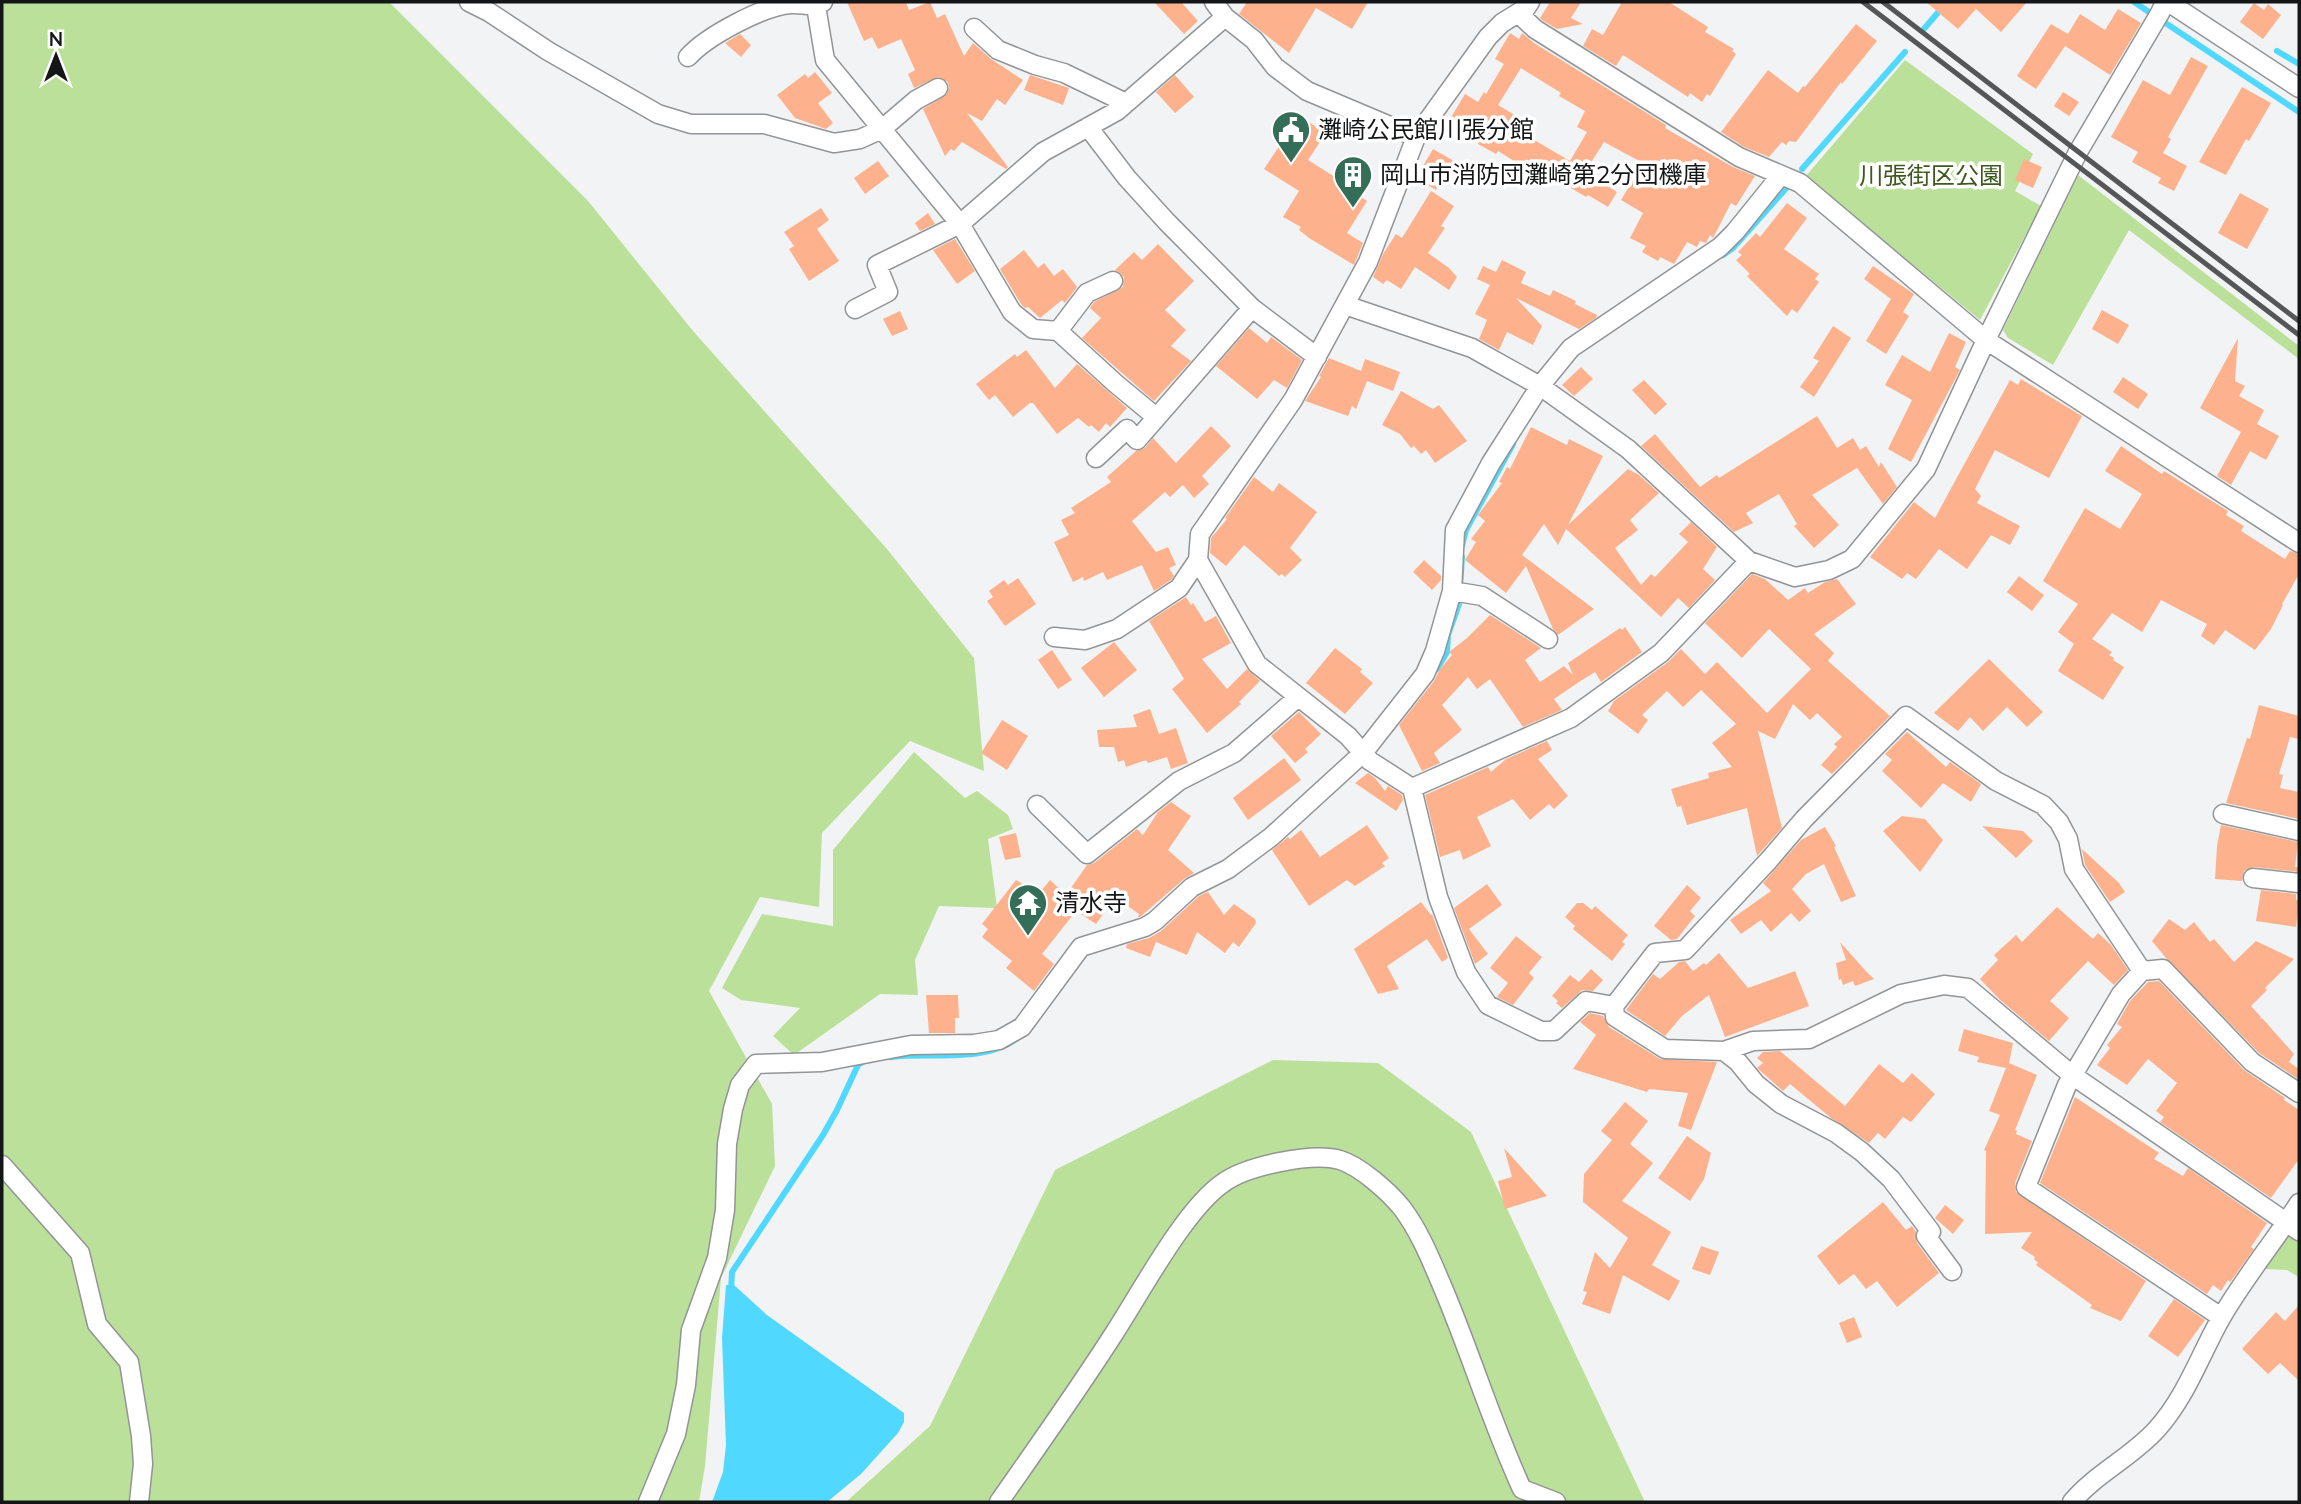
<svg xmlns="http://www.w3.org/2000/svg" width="2301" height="1504" font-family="Mulish,'Noto Sans JP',sans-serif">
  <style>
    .green { fill: #bbe099 }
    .water { fill: #51d8fe }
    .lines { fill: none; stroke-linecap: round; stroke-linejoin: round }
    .stream { stroke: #51d8fe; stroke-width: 6 }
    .building { fill: #fdb28d; fill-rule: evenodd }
    .minor-casing { stroke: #929496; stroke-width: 21 }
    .minor { stroke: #fff; stroke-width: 18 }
    .rail { stroke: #545657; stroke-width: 5 }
    .labels { text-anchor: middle; stroke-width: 7; stroke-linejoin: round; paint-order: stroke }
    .poi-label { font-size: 24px; fill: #151617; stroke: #fff; text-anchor: start }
    .park-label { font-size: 24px; fill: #3d591c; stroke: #fff }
  </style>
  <rect width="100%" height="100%" fill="#f1f3f5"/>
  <path class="green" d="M2,2H389L588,201L693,331L887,549L974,658L984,771L910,741L822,833L819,907L760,897L709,991L772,1104L775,1166L721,1278L705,1466L699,1502H2Z
    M1905,60L2033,154L2015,191L2041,206L1980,320L1806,176Z
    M2078,175L2299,346V359L2129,230L2053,365L2008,338L2003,330Z
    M914,752L965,798L977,791L1008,815L1013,829L988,839L997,908L939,906L915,960L918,995L880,994L794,1055L773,1036L800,1008L741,1000L722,988L762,914L833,926V850Z
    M1273,1060L1378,1063L1471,1132L1645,1502H846L930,1426L1055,1170Z
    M2288,1234L2299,1242V1277L2287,1270L2264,1269Z"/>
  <path class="water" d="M726,1285H734L767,1315L904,1413V1422L898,1433L861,1474L827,1502H712L723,1472L726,1445L722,1338Z"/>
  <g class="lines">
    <path class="stream" d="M2134,2L2299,112
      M1923,30L1947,2
      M2277,51L2299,64
      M1802,169L1905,52
      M1723,255L1733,248L1789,185
      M1462,546L1466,530L1513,444
      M1437,669L1447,652L1448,635L1459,604L1462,557
      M891,1057C932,1052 985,1064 1019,1037
      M731,1292L732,1272L823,1135L837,1110L858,1065L866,1060"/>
  </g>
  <path class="building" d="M847,2H906L909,10L930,2L937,18L945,14L964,56L973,43L991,59L1023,80L1005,105L997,99L982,121L967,113L1008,167L1006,169L962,142L954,151L951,149L945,156L923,109L947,94L949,88L948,82L938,77L914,88L908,74L915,70L901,39L878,49L872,37L864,41Z
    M1154,2H1181L1198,21L1184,34Z
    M1247,2H1368L1352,29L1316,8L1289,53L1239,14Z
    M1550,2H1581L1571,18L1583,24L1557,29L1542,20L1540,18Z
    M1622,2H1669L1708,27L1705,32L1734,49L1732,51L1736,54L1710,96L1707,94L1702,102L1690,93L1688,97L1623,55L1616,66L1583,46L1592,29L1603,35Z
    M1926,2H2027L2001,32L1976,9L1958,29Z
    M2254,3L2264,10L2268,4L2281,15L2263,39L2240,22Z
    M2118,9L2141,23L2110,75L2065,46L2036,89L2017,76L2051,24L2068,34L2080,14L2105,30Z
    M1856,24L1877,41L1842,84L1841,82L1796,142L1789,141L1786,145L1782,142L1769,157L1744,147L1721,132L1768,70L1798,93L1803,86L1805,87Z
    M1510,33L1519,39L1522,33L1534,43L1666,125L1665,128L1733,167L1755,176L1736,206L1731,203L1713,238L1710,235L1706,243L1700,241L1697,247L1687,242L1674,264L1660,257L1658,261L1642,252L1646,246L1630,238L1643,213L1621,200L1643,163L1604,142L1585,172L1617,192L1608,207L1588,195L1586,197L1539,169L1536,173H1533L1498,151L1496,154L1478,144L1481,138L1450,119L1465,94L1478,102L1484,92L1486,94L1504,64L1495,59ZM1521,68L1561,93L1559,96L1585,111L1577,127L1587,132L1570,161L1514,128L1518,117L1498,105Z
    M740,34L751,45L741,57L725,43Z
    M2191,57L2208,66L2168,137L2171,139L2163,153L2187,166L2174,191L2158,183L2161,178L2132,162L2138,152L2111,137L2143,80L2170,95Z
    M815,72L832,93L818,103L833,123L826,129L795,118L777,95L805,74L808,78Z
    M1030,75L1069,88L1063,105L1024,90Z
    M1175,75L1194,97L1175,113L1156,92Z
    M2242,87L2271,103L2249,141L2246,139L2226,175L2199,162Z
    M2063,92L2079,102L2069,116L2054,106Z
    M1299,116L1326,133L1308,160L1354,189L1353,192L1367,201L1347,233L1363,243L1354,265L1309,238L1299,230L1301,227L1283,217L1299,191L1264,169Z
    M1433,149L1454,161L1436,190L1416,178Z
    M2024,159L2042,167L2033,188L2015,180Z
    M878,161L889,176L865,194L854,178Z
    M1431,191L1454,206L1441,226L1445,228L1428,253L1449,268L1457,277L1449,290L1415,267L1401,289L1387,280L1383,284L1373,277L1383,254L1396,234L1402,238Z
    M2240,193L2269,209L2247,249L2218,233Z
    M1787,203L1807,218L1784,249L1819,274L1815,279L1819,282L1797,313L1792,309L1787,316L1747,276L1750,274L1736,260L1742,255L1738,252L1756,233L1760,237Z
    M821,208L829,220L817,229L839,261L809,281L789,249L794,246L784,232Z
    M928,213L935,224L920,231L915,223Z
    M955,239L975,271L957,284L933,250Z
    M1158,244L1194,281L1165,310L1186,330L1171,346L1191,361L1154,401L1082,338L1101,318L1090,308L1094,302L1123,287L1124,277L1115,270L1134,252L1142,260Z
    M1024,250L1038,268L1044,263L1054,276L1063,269L1077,287L1065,303L1062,300L1040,318L1028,307L1025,308L1021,304L1000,269Z
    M1502,260L1526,272L1521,283L1550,296L1553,290L1576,301L1575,304L1597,315L1596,318L1579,329L1516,298L1542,326L1533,345L1507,332L1499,350L1479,339L1487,320L1475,314L1490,285L1477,279L1483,266L1496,272Z
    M1873,266L1914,294L1903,312L1909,316L1886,354L1866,341L1891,299L1864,279Z
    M2102,310L2129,325L2118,344L2092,329Z
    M900,311L908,329L892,336L883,319Z
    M1833,326L1851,338L1814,397L1800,387L1819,361L1813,358Z
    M1249,328L1267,343L1271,337L1302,360L1287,388L1274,380L1257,399L1216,366Z
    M1949,333L1966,342L1955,367L1960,370L1911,462L1888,449L1912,400L1885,385L1902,355L1930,372Z
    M2238,338L2235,381L2245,386L2239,396L2264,410L2257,424L2279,436L2266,460L2250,451L2231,485L2217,476L2241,432L2200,408Z
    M1026,350L1055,388L1077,364L1127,408L1110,427L1106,423L1099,432L1091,425L1089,427L1078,418L1057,434L1033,403H1030L1013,417L995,395L989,400L976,384L1015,354L1017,357Z
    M1329,358L1361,371L1365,359L1400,372L1393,391L1367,381L1356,409L1352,406L1348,416L1305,401L1321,377L1319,376Z
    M1581,367L1593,379L1574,396L1562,385Z
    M2123,377L2148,394L2138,409L2113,392Z
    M2021,379L2082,416L2049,478L1995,450L1975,489L1981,496L1977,503L2020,526L2010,545L1991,535L1967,569L1939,549L1916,579L1907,573L1902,579L1870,557L1914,502L1935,518L2010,380L2018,385Z
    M1644,380L1667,404L1655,415L1632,390Z
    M1401,391L1433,409L1439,405L1467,441L1435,463L1426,450L1421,454L1414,446L1411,448L1400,434L1382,425Z
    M1817,416L1837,448L1853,438L1860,450L1866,446L1879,467L1881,462L1897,487L1883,504L1857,468L1812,495L1839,525L1814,548L1794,526L1797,524L1779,494L1746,513L1753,523L1734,532L1641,446L1655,434L1700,487L1717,475L1719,478Z
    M1211,426L1231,446L1202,476L1209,484L1194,498L1183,485L1170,497L1165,492L1132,521L1156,552L1168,547L1176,565L1169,568L1174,576L1171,580L1154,591L1142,565L1107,580L1103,572L1084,581L1083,577L1073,582L1054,542L1069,535L1061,520L1075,513L1071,508L1111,482L1107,477L1136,451L1145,448L1153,438L1176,463Z
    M1531,427L1567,445L1569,439L1603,456L1568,525L1628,469L1639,475L1659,493L1630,520L1638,530L1615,548L1641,585L1651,574L1655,577L1688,542L1679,534L1691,522L1717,547L1703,569L1715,580L1689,608L1678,598L1661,617L1566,529L1558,545L1544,524L1522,555L1594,609L1558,635L1553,629L1526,566L1506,593L1465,560L1476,542L1471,539L1485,521L1478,515L1502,483L1499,482L1507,467L1510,469Z
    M2121,446L2162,474L2164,471L2228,511L2226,515L2244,526L2241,531L2285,559L2290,551L2299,554V574L2282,604L2283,605L2271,629L2255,650L2225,630L2214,645L2201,636L2207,624L2161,600L2142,632L2112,613L2092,639L2112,652L2109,655L2114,658L2113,660L2124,667L2103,700L2058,671L2074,644L2058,632L2078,604L2043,581L2085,508L2120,529L2142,494L2105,471Z
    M1254,477L1273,492L1279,483L1317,512L1290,548L1302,560L1285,577L1282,574L1279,576L1244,545L1226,566L1210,553L1211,538L1227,519L1225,518Z
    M1424,560L1441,576V580L1432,590L1413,572Z
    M1752,574L1765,579L1788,600L1805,588L1808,593L1825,582L1837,579L1856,604L1814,634L1834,653L1828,661L1890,716L1832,774L1821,765L1837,747L1834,744L1842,737L1817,713L1810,720L1793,704L1775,739L1758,731L1782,828L1757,856L1747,808L1687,825L1681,806L1677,807L1671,789L1709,778L1708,773L1732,767L1712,743L1736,724L1701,690L1683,707L1667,691L1642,715L1648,720L1638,734L1608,711L1614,701L1668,662L1681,649L1705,674L1717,662L1767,713L1811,669L1769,629L1742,658L1705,623Z
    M2019,576L2044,595L2032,611L2007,592Z
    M1018,578L1036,604L1005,626L987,601L993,597L989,591L1004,580L1008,585Z
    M1186,597L1191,605L1193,603L1205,622L1216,616L1231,643L1202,659L1227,689L1247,669L1260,681L1239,702L1241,704L1207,733L1172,689L1184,679L1149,621Z
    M1490,615L1541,648L1525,660L1540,682L1564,666L1573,675L1568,663L1620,628L1622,630L1625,627L1642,652L1601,682L1595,672L1582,680L1554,699L1562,710L1523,727L1490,679L1477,689L1468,677L1442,705L1462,730L1434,753L1440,763L1422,771L1399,725L1434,681L1440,669L1452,655L1449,652L1467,638Z
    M1114,642L1137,670L1104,697L1081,668Z
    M1335,648L1362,669L1360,672L1373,683L1345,714L1306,683Z
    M1052,650L1072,680L1058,689L1038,660Z
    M1989,659L2043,712L2027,727L2007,707L1983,731L1970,717L1958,731L1934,713Z
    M2259,705L2299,716V739L2290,737L2279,774L2283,775L2280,788L2299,792V819L2226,803L2247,738L2250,739Z
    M1150,709L1159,734L1176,728L1188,763L1171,769L1167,757L1148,763L1146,760L1126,767L1124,760L1118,762L1114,747H1099L1097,730L1137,727L1133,715Z
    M1299,712L1321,734L1305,749L1308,752L1295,763L1271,736Z
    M1002,720L1028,736L1007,770L981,753Z
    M1907,732L1946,767L1950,762L1981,784L1971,802L1943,783L1921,808L1882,771L1892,760L1885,754Z
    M1547,741L1552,750L1538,759L1568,796L1554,809L1549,804L1530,820L1513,799L1477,817L1491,846L1463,860L1460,850L1440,857L1425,795L1488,767L1491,772L1506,759Z
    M1284,758L1301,780L1248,820L1233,798Z
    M1368,773L1375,778L1385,791L1388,786L1402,795L1403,800L1396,811L1355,783Z
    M1171,802L1191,816L1168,850L1194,873L1184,879L1140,917H1138L1139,914L1115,897L1096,924L1076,911L1042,954L1054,964L1034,991L1006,968L1012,961L982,937L988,929L982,924L1016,880L1028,887L1032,902L1050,880L1066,895L1087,865L1094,863L1137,829L1143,835L1158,812Z
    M1902,816L1925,819L1943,840L1920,872L1883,831Z
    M1367,825L1389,858L1382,863L1385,866L1355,886L1347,880L1309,906L1272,850L1288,837L1290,839L1301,830L1320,857Z
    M2221,825L2298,842L2295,867H2299V872L2254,867L2244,871L2242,881L2215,879L2217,846Z
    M1982,826L2023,831L2033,841L2016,858Z
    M1825,827L1836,846L1834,847L1856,896L1841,902L1824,864L1806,874L1792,889L1811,911L1799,922L1791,913L1771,932L1761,920L1741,934L1730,920L1771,891L1763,883L1801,840Z
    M1016,833L1021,857L1005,860L999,837Z
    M2082,849L2119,883L2125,892L2110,902L2085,865Z
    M1487,884L1502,905L1469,929L1488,954L1475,964L1454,908Z
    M1687,885L1701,898L1690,911L1695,916L1677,939L1671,940L1654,926Z
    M2261,890L2296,894V900H2299V904L2296,927L2256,921Z
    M1208,892L1224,915L1234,904L1255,919L1256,923L1239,947L1233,942L1225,953L1197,932L1187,955L1156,942L1150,957L1126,948L1127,944L1149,938L1161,931L1199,896Z
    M1421,902L1431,915L1432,914L1448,958L1442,962L1427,939L1387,966L1399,989L1378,994L1354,949Z
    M1577,903H1583L1592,910L1595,906L1628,935L1622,942L1625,944L1612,961L1573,929L1575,926L1565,917Z
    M2057,907L2093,939L2098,933L2111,945L2128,970L2114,985L2088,961L2050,1001L2069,1018L2049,1041L1999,999L1980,979L1998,960L1994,955L2016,935L2022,942Z
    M2169,919L2185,930L2194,922L2210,942L2214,939L2234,962L2256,941L2294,959L2265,988L2267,990L2251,1006L2261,1017L2260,1020L2262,1018L2294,1054L2289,1062L2299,1069L2298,1079L2259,1053L2166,958L2152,941Z
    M1516,936L1542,957L1529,973L1534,978L1513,1005L1497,997L1508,983L1490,968Z
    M1840,942L1864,969L1874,979L1855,986L1853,981L1843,985L1841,979L1839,980L1836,963L1846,960Z
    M1719,953L1748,988L1795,971L1809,1006L1725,1037L1709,995L1682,1016L1665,1036L1626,1010L1653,974L1660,979L1679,962L1685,961L1693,971L1704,963L1706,965Z
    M1591,969L1603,980L1593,991L1582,990L1562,1008L1556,1003L1558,1001L1552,996L1570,975L1579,982Z
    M2159,981L2244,1070L2285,1098L2284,1100L2299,1110V1159L2271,1198L2160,1122L2164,1117L2156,1111L2177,1083L2148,1059L2127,1085L2097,1065L2110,1048L2107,1045L2122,1027L2117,1024L2130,1001L2148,982Z
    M926,995H958L959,1018H955V1033H929Z
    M1590,1013L1603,1016L1609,1027L1660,1059L1717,1062L1691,1130L1678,1126L1688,1093L1649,1089L1647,1092L1573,1069L1596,1035L1580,1022Z
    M1964,1029L2013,1043L2009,1063L2037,1075L2015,1130L2017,1131L2016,1134L2032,1141L2015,1183L2016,1192L2146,1281L2121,1321L2090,1308L2092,1305L2036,1265L2038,1263L2034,1259L2035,1257L2021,1248L2032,1232L1985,1234L1986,1151L1984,1150L2000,1115L1989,1111L2006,1068L1977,1062L1979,1057L1958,1051Z
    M1780,1051L1845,1106L1879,1064L1903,1083L1912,1073L1935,1094L1911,1122L1903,1117L1885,1139L1878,1133L1869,1143L1831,1118L1790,1084L1783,1091L1757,1068L1763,1063L1757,1058L1763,1052Z
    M2075,1097L2159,1153L2154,1159L2183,1176L2188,1168L2267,1223L2251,1247L2254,1249L2230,1282L2228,1280L2221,1291L2213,1285L2207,1294L2040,1183Z
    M1625,1102L1648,1121L1630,1144L1653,1163L1622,1201L1671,1232L1652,1265L1680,1281L1669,1301L1623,1275L1610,1314L1582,1304L1587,1292L1583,1291L1595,1252L1610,1268L1628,1238L1583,1202L1584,1174L1612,1140L1601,1131Z
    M1687,1136L1711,1153L1704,1179L1690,1201L1658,1178Z
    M1504,1148L1547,1196L1505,1209L1498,1181L1512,1177Z
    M1883,1202L1906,1230L1912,1226L1916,1232L1917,1243L1939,1273L1897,1307L1877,1281L1866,1289L1854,1274L1839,1285L1817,1256Z
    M1945,1205L1964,1220L1953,1234L1935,1218Z
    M1701,1246L1719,1252L1710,1275L1692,1269Z
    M2174,1299L2205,1320L2178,1357L2148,1336Z
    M2299,1305V1381L2280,1363L2268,1374L2242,1349L2276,1312L2285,1321Z
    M1854,1317L1862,1337L1847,1343L1839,1323Z"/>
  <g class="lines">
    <g class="minor-casing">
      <path id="minor" d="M469,2L489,12L548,51L658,114L691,124H764L834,143L860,139L882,129L916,100L938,88
        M1214,2L1225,17L1254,40L1275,67L1307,91L1416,137
        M1530,2L1526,8L1502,23L1488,37L1416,137L1368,262L1293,400L1200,534L1198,560L1257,664L1348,736L1370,761L1412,788L1438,897L1466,972L1488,1005L1541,1031H1554L1586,1001L1614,1006L1655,953L1685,950L1769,860L1804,819L1906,716L1996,781L2043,805L2059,822L2068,839L2074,869L2142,971
        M2168,2L2299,88
        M816,6L825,60L960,224L1012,312L1033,329L1058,331L1087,293L1113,281
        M1518,13L1535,29L1739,157L1800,183L1986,340L2299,543
        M974,28L998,50L1035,65L1064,73L1126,103
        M688,57C707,36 763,6 791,4C803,3 812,8 823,2
        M1088,127L1127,178L1166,221L1252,308L1317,357
        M1345,305L1472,348L1540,386L1628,449L1749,561L1795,577L1829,570L1852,559L1926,469L1986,340L2078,152L2160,13L2165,2
        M855,309L888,292L877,265L960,224L1043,152L1117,111L1225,17
        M1058,331L1115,383L1156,417
        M1096,458L1127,429L1137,440L1252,308
        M1452,591L1482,596L1548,639
        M1054,637L1085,640L1117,629L1179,588L1198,560
        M1412,788L1571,718L1661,653L1749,561
        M1037,805L1087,854L1179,781L1234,753L1297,698
        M2223,814L2299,831
        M2253,878L2299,883
        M1614,1006L1615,1017L1665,1049L1724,1051L1738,1062L1756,1084L1781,1104L1836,1133L1862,1152L1891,1179L1931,1232L1926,1236L1952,1271
        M1724,1051L1753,1041L1809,1039L1901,994L1944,985L1968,988L2072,1075L2299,1231
        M2,1165L80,1253L97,1324L129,1362L141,1436L143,1464L139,1502
        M2221,1317L2026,1187L2067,1085L2121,994L2142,971L2163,969L2252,1062L2299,1093
        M648,1502L676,1434L686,1385L691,1330L717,1258L725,1210L727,1144L733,1109L740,1085L756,1064L822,1062L911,1045L974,1044L999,1040L1022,1027L1081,947L1145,927L1155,921L1192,887L1228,869L1271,837L1363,753L1425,674L1435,651L1452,591L1455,530L1491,463L1540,386L1571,348L1720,247L1735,232L1781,175
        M999,1502C1038,1446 1078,1390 1115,1332C1141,1292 1185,1209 1223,1183C1246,1166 1312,1152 1340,1160C1360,1166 1389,1192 1402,1208C1420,1232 1431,1260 1443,1288C1471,1354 1492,1424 1522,1489L1556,1502
        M2072,1502C2095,1474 2132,1457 2157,1429C2186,1397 2200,1355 2221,1318C2244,1278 2274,1242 2299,1203"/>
    </g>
    <use href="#minor" class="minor"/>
    <path class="rail" d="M1863,2L2299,335
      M1883,2L2299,321"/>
  </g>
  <defs>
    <g id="civic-pin" transform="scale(2.0125)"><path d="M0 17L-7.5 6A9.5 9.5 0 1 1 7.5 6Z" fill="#346e58" stroke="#fff"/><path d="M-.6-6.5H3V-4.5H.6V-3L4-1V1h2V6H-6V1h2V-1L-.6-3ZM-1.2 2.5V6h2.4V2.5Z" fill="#fff"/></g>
    <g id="building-pin" transform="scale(2.0125)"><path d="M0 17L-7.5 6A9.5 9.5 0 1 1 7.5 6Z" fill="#346e58" stroke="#fff"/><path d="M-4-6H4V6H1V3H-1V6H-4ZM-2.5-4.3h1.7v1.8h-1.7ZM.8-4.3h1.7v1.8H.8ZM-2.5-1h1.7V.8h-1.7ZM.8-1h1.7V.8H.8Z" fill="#fff"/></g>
    <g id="temple-pin" transform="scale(2.0125)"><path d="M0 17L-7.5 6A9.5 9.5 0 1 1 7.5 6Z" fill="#346e58" stroke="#fff"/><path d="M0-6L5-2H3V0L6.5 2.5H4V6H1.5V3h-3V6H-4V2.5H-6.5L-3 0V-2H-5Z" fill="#fff"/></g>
  </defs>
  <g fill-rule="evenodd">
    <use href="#civic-pin" x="1291" y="130"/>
    <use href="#building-pin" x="1353" y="175"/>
    <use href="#temple-pin" x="1028" y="903"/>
  </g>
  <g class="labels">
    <g class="poi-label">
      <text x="1318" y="138">灘崎公民館川張分館</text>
      <text x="1380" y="183">岡山市消防団灘崎第2分団機庫</text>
      <text x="1055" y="911">清水寺</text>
    </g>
    <g class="park-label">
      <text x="1931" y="184">川張街区公園</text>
    </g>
  </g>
  <rect width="2301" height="1504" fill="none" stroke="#151617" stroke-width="7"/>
  <g transform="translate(56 56)" stroke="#ffffff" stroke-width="5" paint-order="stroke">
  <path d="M0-5L12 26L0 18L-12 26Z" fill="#151617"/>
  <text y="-10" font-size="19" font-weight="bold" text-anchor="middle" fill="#151617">N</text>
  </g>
</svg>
